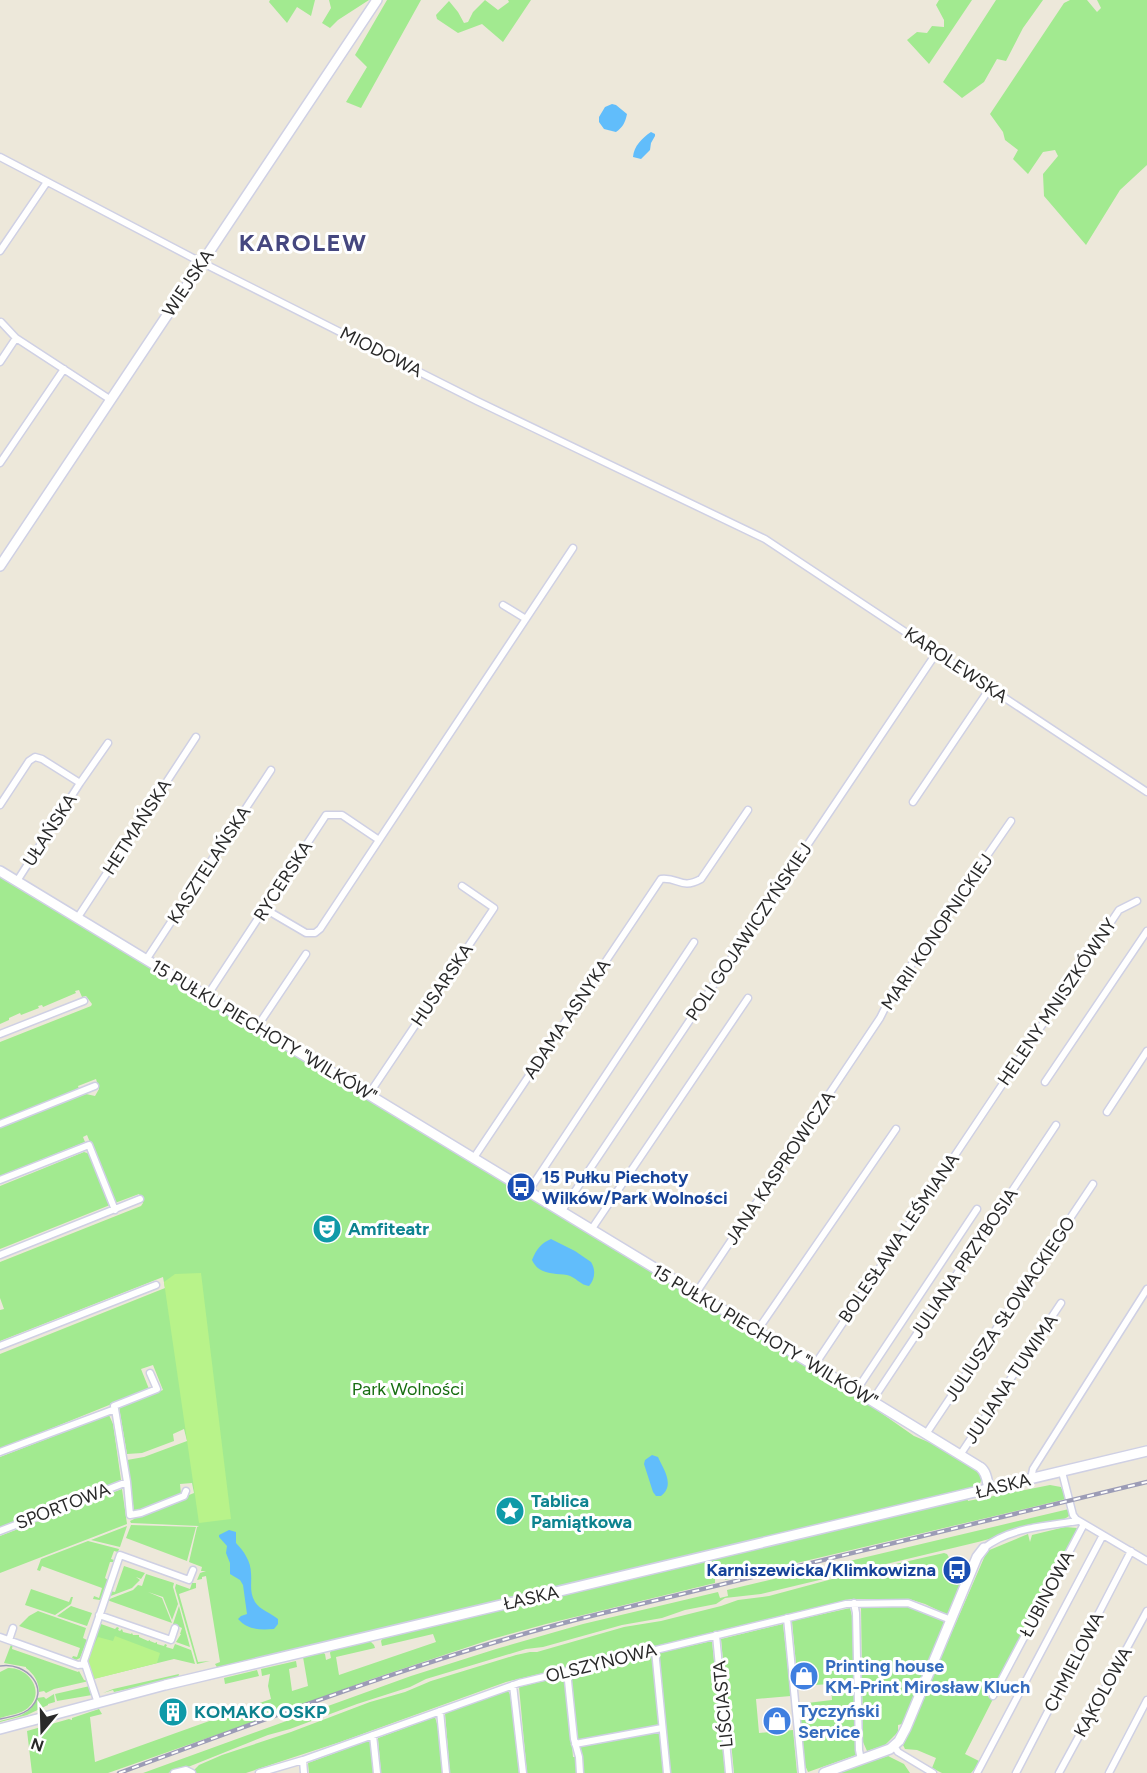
<svg xmlns="http://www.w3.org/2000/svg" width="1147" height="1773" font-family="Figtree,sans-serif">
  <style>
    .green { fill: #a2ea90 }
    .pitch { fill: #b8f38a }
    .water { fill: #61bdfb }
    .lines { fill: none; stroke-linecap: round; stroke-linejoin: round }
    .street-casing { stroke: #cfd0e4; stroke-width: 9 }
    .secondary-casing { stroke: #cfd0e4; stroke-width: 12 }
    .street { stroke: #fff; stroke-width: 6 }
    .secondary { stroke: #fff; stroke-width: 9 }
    .tram { stroke: #9c9cb6; stroke-width: 1.5 }
    .rail-casing { stroke: #9c9cb6; stroke-width: 4.5 }
    .rail { stroke: #fff; stroke-width: 2; stroke-dasharray: 7; stroke-linecap: butt }
    .labels { text-anchor: middle; stroke-width: 6; stroke-linejoin: round; paint-order: stroke }
    .street-label { font-size: 18px; fill: #292929; stroke: #fff }
    .transit-label { font-size: 18px; font-weight: bold; fill: #164399; stroke: #fff; text-anchor: start }
    .culture-label { font-size: 18px; font-weight: bold; fill: #0d838f; stroke: #fff; text-anchor: start }
    .park-label { font-size: 18px; fill: #186e12; stroke: #fff }
    .shop-label { font-size: 18px; font-weight: bold; fill: #366cbe; stroke: #fff; text-anchor: start }
    .district-label { font-size: 24px; font-weight: bold; letter-spacing: 1.5px; fill: #45477f; stroke: #fff }
  </style>
  <rect width="100%" height="100%" fill="#ede8da"/>
  <path class="green" d="M270,0H315L311,16L297,7L287,23L269,2Z
    M329,0H369L338,20L330,28L322,23L331,8Z
    M387,0H421L361,108L346,102L367,67L355,55Z
    M485,0L498,10L509,2L508,0H531L503,42L482,24L458,33L437,19L436,15L449,1L458,12L464,23L468,22L473,12Z
    M939,0H972L929,64L907,40L917,32L927,33L932,26L944,27V20L936,5Z
    M996,0H1043L1023,28L1006,61L997,59L984,82L962,98L943,82Z
    M1070,0H1087L1097,12L1101,8L1097,0H1147V165L1120,190L1086,245L1044,196L1043,174L1058,156L1055,150L1043,152L1028,174L1013,159L1018,150L1005,140L1003,132L990,114L1064,3Z
    M0,875L875,1406L874,1408L914,1436L933,1444L934,1443L979,1470C983,1477 982,1483 976,1488L218,1669L215,1664L220,1662L206,1576L202,1577V1579L197,1580L200,1573L206,1571H201L202,1567L189,1562L197,1527L199,1526L131,1523L130,1521L134,1519V1517L194,1493L192,1483L180,1484L181,1494L140,1510L134,1511L127,1460L144,1457L187,1441L184,1429L173,1434L174,1441L142,1453L127,1454L119,1407L163,1390L153,1365L141,1369L149,1389L0,1449V1354L165,1288L163,1277L0,1341V1310L4,1309L0,1298V1262L141,1206L143,1203L139,1194L115,1203L87,1135L83,1137L85,1142L0,1176V1128L86,1094L95,1096L99,1089L96,1079L78,1086L79,1089L0,1120V1042L91,1006L92,1004L86,996L82,997L79,990L75,991L76,993L43,1007L42,1005L38,1006L39,1008L21,1015L20,1013L9,1018V1020L0,1024Z
    M84,1152L90,1154L110,1205L0,1249V1186Z
    M109,1415L113,1424L121,1480L0,1527V1457Z
    M1050,1485L1061,1487L1066,1499L725,1580L724,1576L715,1578V1583L546,1624L492,1639L369,1680L321,1698L108,1773H32L27,1731L69,1719L72,1720V1718L99,1709L102,1714L90,1717L95,1762L271,1699L268,1686L270,1674L262,1676L261,1669L296,1661L297,1667L289,1669L292,1691L308,1686L303,1657L322,1652L325,1654L326,1660L331,1658L330,1653L331,1650L370,1641L374,1645L375,1648L336,1657L339,1675L436,1642L433,1634L382,1646L381,1641L383,1638L967,1498L968,1501Z
    M122,1489L127,1524L0,1573V1536Z
    M1069,1509V1516L1063,1520L1019,1528L993,1538L978,1542L761,1594L725,1598L716,1604L685,1610L662,1618L622,1625L543,1647L526,1649L426,1679L410,1687L357,1704L290,1729L268,1735L188,1767L168,1773H143L411,1676L496,1649L583,1624L718,1592L720,1598L728,1596L727,1590Z
    M131,1525L196,1527L187,1561L126,1538Z
    M127,1526L120,1547L91,1540Z
    M1065,1527L1077,1528L1070,1548L1067,1549L988,1697L993,1699L965,1754L981,1762L971,1773H942L932,1768L936,1758L917,1750L905,1749L903,1745L987,1551L1028,1534L1030,1542L1032,1535Z
    M88,1541L119,1549L118,1552L114,1551L111,1559L114,1560L113,1562H110L105,1578L108,1580L102,1599L100,1600L93,1599L94,1596L99,1598L102,1588L42,1566L40,1571L37,1570L41,1559Z
    M944,1553L947,1554L952,1563L949,1565L953,1575H956L961,1584L948,1615L925,1604L909,1599H851L506,1682L340,1742L246,1773H196L194,1770L199,1765L222,1755L291,1732L370,1702L405,1692L431,1681L516,1655L530,1652H537L624,1627L661,1621L721,1606L738,1600L769,1596L847,1575Z
    M124,1566L145,1573L141,1579L136,1577L140,1580L132,1588L108,1597L110,1591L115,1592Z
    M146,1574L174,1583L173,1587L178,1604L172,1620L163,1597L148,1592L162,1598L172,1623L107,1600L133,1590L138,1585L142,1586Z
    M192,1583H196V1588L179,1594L198,1662L210,1661L197,1664L175,1588L176,1584L190,1589Z
    M31,1589L69,1602L71,1597H73L71,1604L55,1615L25,1605Z
    M71,1606L92,1613L87,1626L57,1616Z
    M179,1606L190,1647L176,1642L181,1634H180L182,1628L173,1624Z
    M861,1607H909L945,1621L902,1724L898,1725V1732L885,1745L867,1751L863,1742Z
    M850,1608L852,1616L856,1755L808,1772L804,1763L799,1704L832,1700L831,1684L798,1686L792,1621Z
    M38,1611L86,1628L83,1638L87,1640L80,1658L76,1660L72,1658L73,1656L77,1657L80,1648L19,1626L29,1616Z
    M102,1618L101,1624L115,1629L117,1627L119,1628L118,1630L120,1631L122,1629L123,1632L131,1634L132,1633L133,1635H139V1637L148,1641L150,1640V1641L155,1643L157,1642V1644L164,1646L165,1644L167,1645L166,1647L173,1649L175,1644L191,1650L195,1664L174,1659L93,1679L87,1660L100,1619Z
    M783,1624L791,1696L756,1699L759,1733L793,1730L797,1773H734L721,1639Z
    M712,1641L725,1773H670L659,1653Z
    M12,1642L13,1643L12,1649L78,1672L79,1671L84,1680L89,1681L54,1689L46,1693L44,1691L39,1692C39,1682 34,1674 26,1668V1667L4,1663Z
    M649,1656L652,1657L654,1665L660,1725L577,1741L576,1739L570,1675Z
    M8,1668C29,1667 46,1692 28,1708C21,1714 9,1715 0,1718V1672Z
    M257,1670L259,1676L225,1684L224,1678Z
    M179,1674L178,1678L114,1692L113,1690L103,1693L113,1689Z
    M565,1676L567,1685L573,1757H576L577,1773H527L519,1687Z
    M90,1686L92,1695L57,1701L55,1694Z
    M508,1691L511,1696L519,1773H450L445,1713Z
    M54,1694L55,1702L48,1704V1705L27,1715L0,1722V1721C16,1717 31,1715 37,1698L44,1697L46,1699Z
    M435,1717L438,1727L442,1773H381L378,1738Z
    M658,1732L660,1734L664,1773H583L580,1746Z
    M365,1740H370L371,1742L373,1773H309L308,1763L365,1742Z
    M888,1756L904,1764L910,1773H838Z"/>
  <path class="pitch" d="M201,1273L231,1519L199,1523L164,1282L175,1274Z
    M115,1636L160,1653L157,1663L94,1679L87,1660L98,1637L113,1641Z"/>
  <path class="water" d="M612,104L616,105L627,114C625,123 623,127 616,132L604,129L599,122V117L605,107Z
    M651,132L655,134V136L651,143L650,150L641,159L633,157C634,146 642,138 651,132Z
    M551,1239L575,1251L591,1262C596,1270 595,1279 589,1286C580,1285 576,1277 567,1275C553,1273 539,1275 532,1260C536,1250 541,1243 551,1239Z
    M652,1455L658,1457C664,1470 675,1485 661,1496H656L653,1492L644,1464L645,1460Z
    M229,1530L236,1532V1543C244,1551 251,1562 251,1573C252,1583 249,1592 255,1602C260,1610 271,1613 278,1619V1624L274,1629C260,1630 248,1630 238,1619L241,1616L247,1614L243,1585L240,1580L230,1574V1563L226,1553L227,1546L219,1537V1535Z"/>
  <g class="lines">
    <g class="street-casing">
      <path id="street" d="M0,157L191,257L477,401L765,539L1147,792
        M0,251L47,182
        M1,322L16,338L111,400
        M0,362L16,338
        M0,463L64,369
        M503,605L526,619
        M80,783L108,743
        M913,802L990,688
        M0,805L29,761L35,757L42,759L80,783L17,881
        M265,909L306,933H315L320,929L573,548
        M78,917L196,737
        M146,960L271,770
        M207,996L326,815H342L379,840
        M257,1027L306,954
        M0,1034L84,1001
        M1045,1082L1147,931
        M369,1094L494,908L462,886
        M1107,1112L1147,1051
        M0,1124L95,1086
        M473,1159L661,879C679,877 681,890 701,879L748,810
        M0,1180L89,1145L115,1210
        M528,1192L694,942
        M561,1212L937,652
        M591,1230L748,998
        M0,1255L140,1199
        M696,1293L880,1018L894,990L1011,821
        M757,1331L896,1129
        M0,1346L156,1285
        M814,1366L1119,910L1137,901
        M856,1391L977,1209
        M872,1401L1056,1125
        M115,1409L127,1482L130,1515L141,1513L184,1496L186,1491
        M926,1434L1093,1184
        M0,1452L115,1409L114,1406L157,1389L150,1373
        M960,1455L1061,1303
        M1062,1472L1073,1515L1076,1519L1147,1561
        M1031,1479L1033,1469L1147,1289
        M0,1531L127,1482
        M984,1548C1010,1527 1047,1526 1078,1521
        M854,1603L856,1613L859,1750L861,1760
        M99,1615L171,1640L175,1628
        M787,1618L802,1773
        M716,1635L729,1773
        M0,1637L78,1665L85,1664
        M9,1640L13,1628
        M655,1650L667,1773
        M567,1671L574,1739L579,1757L580,1773
        M513,1685L523,1773
        M993,1696L1084,1524
        M98,1703L84,1661L120,1555L189,1580L193,1570
        M440,1711L446,1773
        M373,1735L377,1773
        M575,1744L662,1728
        M894,1746L898,1752L933,1773
        M303,1760L304,1773
        M174,1773L186,1770L192,1773
        M259,1773L303,1760L519,1683L846,1604L908,1603L951,1620
        M977,1773L1103,1535
        M1016,1773L1131,1551
        M1059,1773L1147,1611
        M1109,1773L1147,1700"/>
    </g>
    <g class="secondary-casing">
      <path id="secondary" d="M0,566L377,0
        M0,871L696,1293L980,1467C987,1472 987,1481 989,1489
        M0,1729L165,1685L1147,1451
        M824,1773L890,1749L899,1741L906,1728L977,1557L984,1548"/>
    </g>
    <use href="#street" class="street"/>
    <use href="#secondary" class="secondary"/>
    <path class="tram" d="M0,1666C26,1661 53,1690 28,1710C20,1716 9,1717 0,1719"/>
    <g class="rail-casing">
      <path id="rail" d="M119,1773C277,1715 435,1654 599,1614L1147,1482"/>
    </g>
    <use href="#rail" class="rail"/>
  </g>
  <defs>
    <g id="bus-disc" transform="scale(1.5)"><circle r="9.5" fill="#1a4fb4" stroke="#fff"/><path d="M-5-6H5V4H4V6H2V4H-2V6H-4V4H-5ZM-3.5-4V0h7V-4ZM-3.5 1.2v1.5H-2V1.2ZM2 1.2v1.5H3.5V1.2Z" fill="#fff"/></g>
    <g id="theatre-disc" transform="scale(1.5)"><circle r="9.5" fill="#0f9aa8" stroke="#fff"/><path d="M-5-5.5Q0-4 5-5.5V0Q5 5 0 6Q-5 5-5 0ZM-3.3-2.5H-1v1.5H-3.3ZM1-2.5H3.3v1.5H1ZM-2.8 1Q0 5.5 2.8 1Z" fill="#fff"/></g>
    <g id="sight-disc" transform="scale(1.5)"><circle r="9.5" fill="#0f9aa8" stroke="#fff"/><path d="M0-6L1.8-2.2L6-1.7L2.9 1.2L3.7 5.4L0 3.3L-3.7 5.4L-2.9 1.2L-6-1.7L-1.8-2.2Z" fill="#fff"/></g>
    <g id="shop-disc" transform="scale(1.5)"><circle r="9.5" fill="#3f7fe0" stroke="#fff"/><path d="M-5-2.5h2.3a2.7 3.5 0 0 1 5.4 0H5L5.5 6h-11ZM-1.5-2.5h3a1.5 2.3 0 0 0-3 0Z" fill="#fff"/></g>
    <g id="building-disc" transform="scale(1.5)"><circle r="9.5" fill="#0f9aa8" stroke="#fff"/><path d="M-4-6H4V6H1V3H-1V6H-4ZM-2.5-4.3h1.7v1.8h-1.7ZM.8-4.3h1.7v1.8H.8ZM-2.5-1h1.7V.8h-1.7ZM.8-1h1.7V.8H.8Z" fill="#fff"/></g>
  </defs>
  <g fill-rule="evenodd">
    <use href="#bus-disc" x="521" y="1187"/>
    <use href="#theatre-disc" x="327" y="1229"/>
    <use href="#sight-disc" x="510" y="1511"/>
    <use href="#bus-disc" x="957" y="1570"/>
    <use href="#shop-disc" x="804" y="1676"/>
    <use href="#building-disc" x="173" y="1712"/>
    <use href="#shop-disc" x="777" y="1721"/>
  </g>
  <g class="labels">
    <g class="street-label">
      <text transform="translate(188 283) rotate(-56)" y="6">WIEJSKA</text>
      <text transform="translate(381 352) rotate(27)" y="6">MIODOWA</text>
      <text transform="translate(956 665) rotate(34)" y="6">KAROLEWSKA</text>
      <text transform="translate(137 827) rotate(-57)" y="6">HETMAŃSKA</text>
      <text transform="translate(50 830) rotate(-57)" y="6">UŁAŃSKA</text>
      <text transform="translate(209 865) rotate(-57)" y="6">KASZTELAŃSKA</text>
      <text transform="translate(283 881) rotate(-57)" y="6">RYCERSKA</text>
      <text transform="translate(749 932) rotate(-56)" y="6">POLI GOJAWICZYŃSKIEJ</text>
      <text transform="translate(937 932) rotate(-56)" y="6">MARII KONOPNICKIEJ</text>
      <text transform="translate(442 985) rotate(-56)" y="6">HUSARSKA</text>
      <text transform="translate(1057 1002) rotate(-56)" y="6">HELENY MNISZKÓWNY</text>
      <text transform="translate(567 1019) rotate(-56)" y="6">ADAMA ASNYKA</text>
      <text transform="translate(264 1031) rotate(31)" y="6">15 PUŁKU PIECHOTY "WILKÓW"</text>
      <text transform="translate(780 1168) rotate(-56)" y="6">JANA KASPROWICZA</text>
      <text transform="translate(899 1238) rotate(-56)" y="6">BOLESŁAWA LEŚMIANA</text>
      <text transform="translate(964 1263) rotate(-56)" y="6">JULIANA PRZYBOSIA</text>
      <text transform="translate(1010 1309) rotate(-56)" y="6">JULIUSZA SŁOWACKIEGO</text>
      <text transform="translate(765 1336) rotate(31)" y="6">15 PUŁKU PIECHOTY "WILKÓW"</text>
      <text transform="translate(1011 1379) rotate(-56)" y="6">JULIANA TUWIMA</text>
      <text transform="translate(1003 1486) rotate(-14)" y="6">ŁASKA</text>
      <text transform="translate(63 1506) rotate(-21)" y="6">SPORTOWA</text>
      <text transform="translate(1047 1594) rotate(-62)" y="6">ŁUBINOWA</text>
      <text transform="translate(531 1598) rotate(-13)" y="6">ŁASKA</text>
      <text transform="translate(1074 1662) rotate(-63)" y="6">CHMIELOWA</text>
      <text transform="translate(601 1663) rotate(-14)" y="6">OLSZYNOWA</text>
      <text transform="translate(1103 1692) rotate(-61)" y="6">KĄKOLOWA</text>
      <text transform="translate(723 1704) rotate(-95)" y="6">LIŚCIASTA</text>
    </g>
    <g class="transit-label">
      <text x="542" y="1183">15 Pułku Piechoty<tspan x="542" dy="21">Wilków/Park Wolności</tspan></text>
      <text x="936" y="1576" text-anchor="end">Karniszewicka/Klimkowizna</text>
    </g>
    <g class="culture-label">
      <text x="348" y="1235">Amfiteatr</text>
      <text x="531" y="1507">Tablica<tspan x="531" dy="21">Pamiątkowa</tspan></text>
      <text x="194" y="1718">KOMAKO OSKP</text>
    </g>
    <g class="park-label">
      <text x="408" y="1395">Park Wolności</text>
    </g>
    <g class="shop-label">
      <text x="825" y="1672">Printing house<tspan x="825" dy="21">KM-Print Mirosław Kluch</tspan></text>
      <text x="798" y="1717">Tyczyński<tspan x="798" dy="21">Service</tspan></text>
    </g>
    <g class="district-label">
      <text x="303" y="251">KAROLEW</text>
    </g>
  </g>
  <g transform="translate(42 1731) rotate(199)" stroke="#ffffff" stroke-width="4.5" paint-order="stroke">
  <path d="M0-4.5L10 22L0 15L-10 22Z" fill="#292929"/>
  <text y="-9" font-size="16" font-weight="bold" text-anchor="middle" fill="#292929">N</text>
  </g>
</svg>
